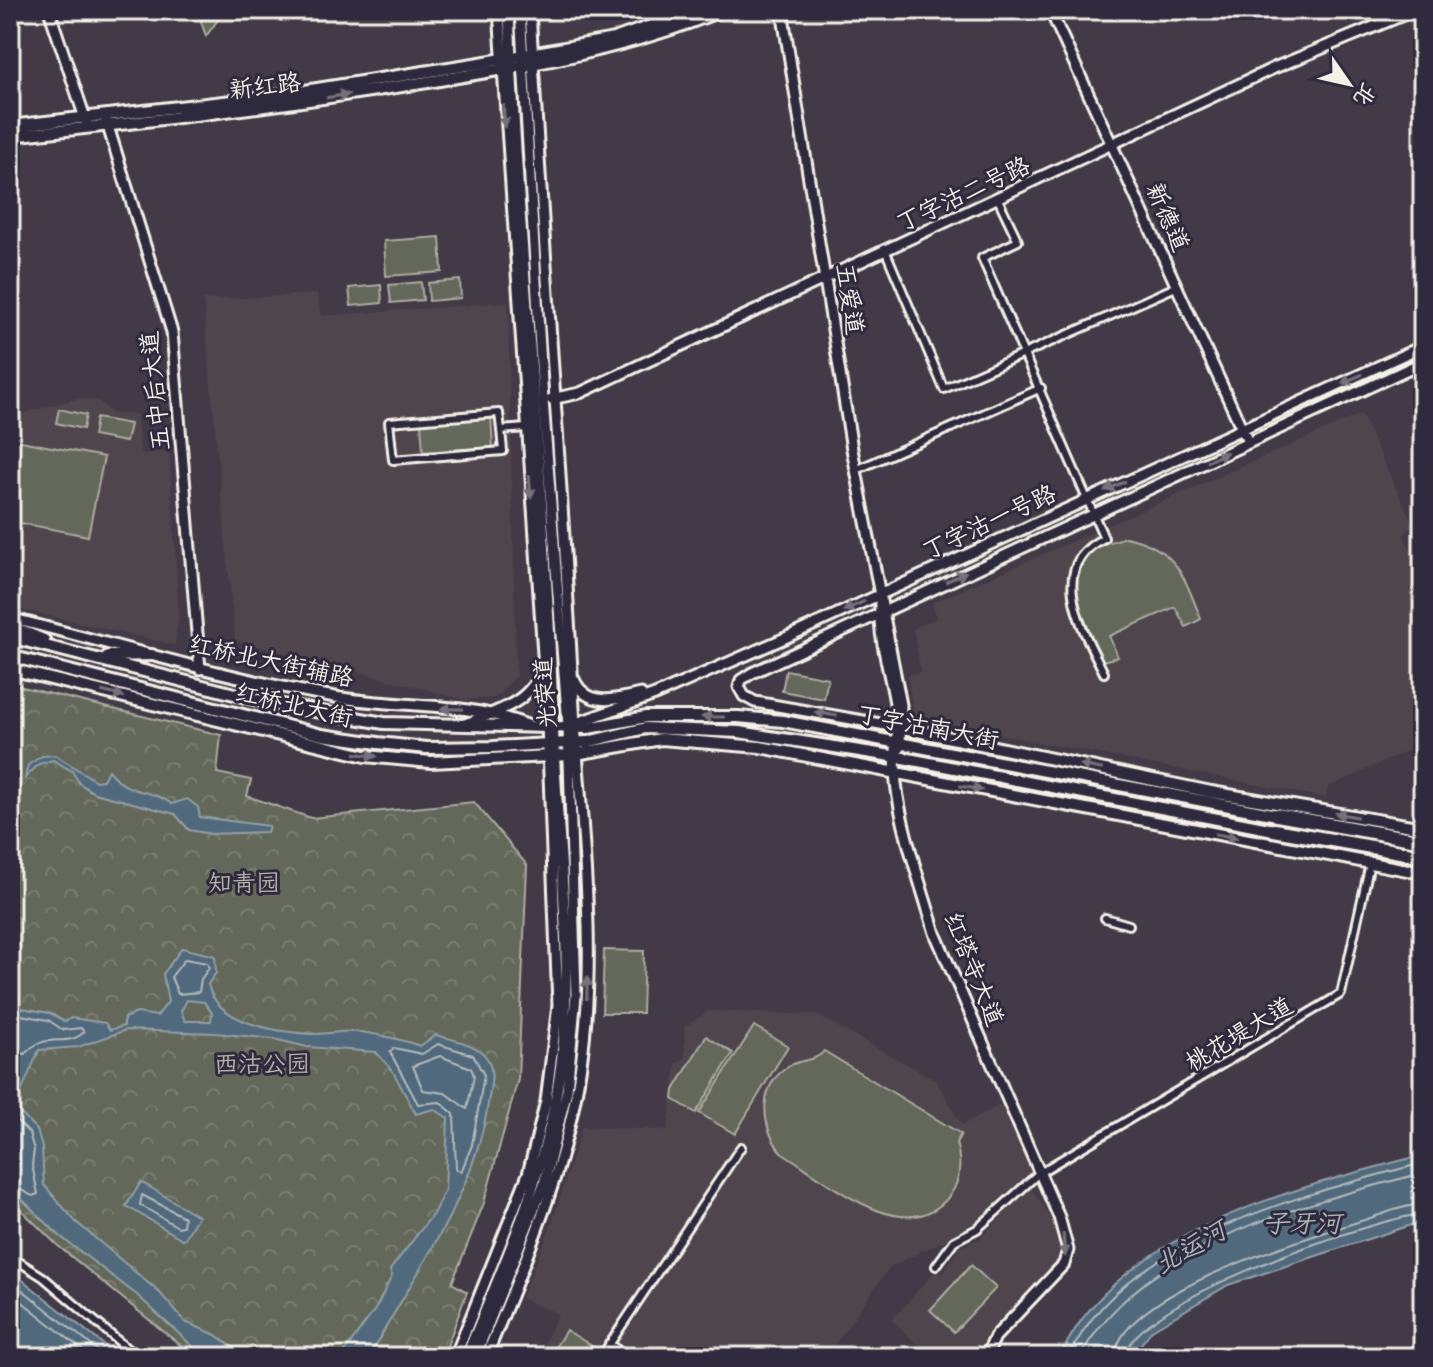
<svg xmlns="http://www.w3.org/2000/svg" width="1433" height="1367" font-family="'Balsamiq Sans','LXGW WenKai TC',sans-serif">
  <style>
    .built { fill: #50454e }
    .grass { fill: #63685a; stroke: #acaca1; stroke-width: 2 }
    .forest { fill: url(#forest-crowns); stroke: #acaca1; stroke-width: 2 }
    .water { fill: #51697b; stroke: #929fa7; stroke-width: 2; fill-rule: evenodd }
    .lines { fill: none; stroke-linecap: round; stroke-linejoin: round }
    .shore { stroke: #b3bbbc; stroke-width: 2 }
    .street-casing { stroke: #f4f1e8; stroke-width: 12 }
    .secondary-casing { stroke: #f4f1e8; stroke-width: 15 }
    .primary-casing { stroke: #f4f1e8; stroke-width: 16 }
    .highway-casing { stroke: #f4f1e8; stroke-width: 18 }
    .street { stroke: #2f2a3d; stroke-width: 6 }
    .secondary { stroke: #2f2a3d; stroke-width: 9 }
    .primary { stroke: #2f2a3d; stroke-width: 10 }
    .highway { stroke: #2f2a3d; stroke-width: 12 }
    .oneway { fill: #747079 }
    .labels { text-anchor: middle; stroke-width: 6; stroke-linejoin: round; paint-order: stroke }
    .street-label { font-size: 24px; fill: #f4f1e8; stroke: #2f2a3d }
    .park-label { font-size: 24px; fill: #b3b3a8; stroke: #2f2a3d }
    .water-label { font-size: 26px; font-style: italic; fill: #abb4b7; stroke: #2f2a3d }
  </style>
  <defs>
    <pattern id="forest-crowns" width="20" height="18" patternUnits="userSpaceOnUse" patternTransform="scale(2)"><rect width="20" height="18" fill="#63685a"/><path d="M2 6a3 3 0 1 1 6 0M12 15a3 3 0 1 1 6 0" fill="none" stroke="#7a7e72"/></pattern>
  </defs>
  <rect width="100%" height="100%" fill="#423a47"/>
  <filter id="ink" filterUnits="userSpaceOnUse"><feTurbulence type="fractalNoise" baseFrequency=".0125" numOctaves="2"/><feDisplacementMap in="SourceGraphic" scale="16" xChannelSelector="R" yChannelSelector="G"/><feConvolveMatrix kernelMatrix="1 2 1 2 8 2 1 2 1" color-interpolation-filters="sRGB"/></filter>
  <g filter="url(#ink)">
    <path class="built" d="M317,294L321,316L508,302L516,676L495,698L466,700L235,640L203,300Z
      M79,398L99,401L112,414H136L141,454L169,451L179,614L175,645L10,607V417Z
      M1361,414L1414,526L1403,534L1423,574V744L1328,787L1325,798L915,718L907,675L921,672L913,629L936,618L932,603Z
      M709,1011L816,1015L936,1080L962,1125L1005,1103L1041,1167L974,1226L890,1267L826,1357H538L558,1314L521,1298L550,1229L582,1127L668,1130L676,1063L685,1059L684,1027Z
      M1030,1186L1053,1221L1063,1248L1059,1263L989,1333L979,1357H930L892,1320L936,1270L943,1273L959,1248L982,1237Z
      M502,1343L535,1357H497Z"/>
    <path class="grass" d="M197,10H225L206,36Z
      M440,237L442,272L386,276L384,241Z
      M460,280L461,298L429,301L428,283Z
      M421,282L423,300L391,303L389,285Z
      M381,285L382,303L351,306L349,288Z
      M59,409L86,415L83,429L56,423Z
      M491,416L493,447L423,452L421,422Z
      M96,418L130,424L126,442L93,436Z
      M10,439L104,457L88,536L10,521Z
      M1125,537C1176,547 1184,576 1201,619L1186,627L1175,607L1109,636L1118,657L1103,661C1088,629 1056,579 1095,549C1102,543 1116,541 1125,537Z
      M786,670L828,678L824,699L782,691Z
      M604,950L644,951L642,1013H602Z
      M754,1026L788,1046L735,1134L699,1113Z
      M706,1036L733,1053L696,1113L673,1099L674,1090Z
      M824,1051L961,1134L956,1143C962,1163 961,1185 945,1201C899,1247 824,1178 781,1152C760,1126 757,1084 791,1065C802,1059 817,1061 824,1051Z
      M971,1265L996,1288L954,1332L930,1310Z
      M566,1330L600,1351L596,1357H549Z"/>
    <path class="forest" d="M10,684L221,735L217,773L251,780L247,796L311,818L474,802L527,865L518,1079L484,1203L452,1283L467,1292L443,1357H195L57,1245L10,1199Z"/>
    <path class="water" d="M55,755L96,781L103,780L108,770C132,799 144,785 172,804L187,799L198,807L200,817L269,826L267,832L211,834L189,830L175,814L94,793L79,783L72,771L53,760L39,764L25,778L28,765L42,756Z
      M182,948L215,956L216,973L208,984C216,1024 278,1032 312,1034C328,1034 346,1030 361,1032C380,1035 401,1039 420,1046L436,1035C452,1040 476,1043 486,1057C496,1071 490,1088 488,1104C473,1199 414,1274 369,1357H341L376,1308L392,1276L390,1270L433,1214L445,1190L448,1118L434,1109L416,1114L392,1070L376,1052L307,1047L274,1039L215,1033L126,1030L78,1047L39,1050L22,1090L17,1094L20,1113L37,1130L42,1148L44,1185L75,1221L160,1293L185,1322L214,1334L247,1357H204L137,1295L61,1237L10,1188V1085L22,1075L19,1063L10,1058V1006L50,1013L65,1022L71,1018L105,1023L110,1030L124,1026V1018L137,1013L157,1016L168,1002L163,974ZM187,1000L204,1002L212,1013L211,1021H185L181,1011Z
      M1423,1155V1221L1228,1285L1152,1330L1131,1357H1060C1115,1231 1302,1186 1423,1155Z
      M141,1182L198,1216L184,1240L126,1206Z
      M10,1270L119,1357L10,1355Z"/>
    <g class="lines">
      <path class="shore" d="M185,959L207,963L209,968L201,979L199,992L178,994L171,977Z
        M10,1013L48,1020L63,1030L81,1028L84,1032C67,1049 45,1030 25,1054L10,1050
        M438,1044L473,1055L484,1075L472,1145L461,1172L456,1169L454,1114L440,1102L418,1104L390,1052L394,1048L422,1054Z
        M440,1056L471,1068L474,1076L467,1109L445,1093L423,1090L413,1066Z
        M10,1106L14,1118L29,1133L34,1150L32,1165L38,1194L32,1196L10,1183
        M142,1195L184,1217L183,1226L178,1227L140,1205Z
        M10,1280L106,1357
        M10,1292L91,1357
        M1069,1357C1121,1238 1309,1193 1423,1163
        M1080,1357C1141,1243 1307,1203 1423,1173
        M1115,1357C1118,1293 1306,1238 1358,1222C1379,1216 1402,1205 1423,1204
        M1125,1357C1131,1301 1371,1219 1423,1214"/>
      <g class="street-casing">
        <path id="street" d="M998,199L1018,241L982,258L1104,538C1044,567 1084,632 1104,673
          M886,252L944,389L1178,286
          M501,430L503,451L393,460L389,422L499,413L501,430L526,428
          M856,470L1041,388
          M1105,918L1129,925
          M10,1256L43,1277L137,1357
          M936,1266L954,1241L977,1229L1039,1173L1341,994L1370,863
          M609,1344L630,1357
          M601,1357L741,1147"/>
      </g>
      <g class="secondary-casing">
        <path id="secondary" d="M49,10L87,124
          M782,10L852,449L901,705L900,748
          M1050,10L1248,442
          M106,120L172,332L200,669
          M551,399L580,393L1274,68L1415,10
          M881,594C875,634 892,675 897,716C899,738 893,760 896,783C902,833 921,884 935,933L1059,1217L1068,1250L1064,1264L995,1337L986,1357
          M10,618C118,645 225,678 335,697C399,708 467,701 527,725
          M574,679C586,708 617,700 641,694
          M465,724C495,712 535,702 541,666
          M571,725L655,695L785,638L1423,346
          M903,728L755,702L744,696L739,687L741,680L752,673L1423,362
          M455,1357L528,1174L546,1101L558,1005L546,698L499,10
          M466,1357C503,1267 545,1175 559,1078C576,965 558,855 554,743C547,498 518,254 509,10
          M475,1357L544,1184L567,1090L576,995L568,726L543,399L520,10
          M486,1357C525,1262 567,1167 581,1064C598,948 581,825 574,708C562,475 543,243 530,10"/>
      </g>
      <g class="primary-casing">
        <path id="primary" d="M10,126L267,97L480,63L614,39L696,10
          M10,136C148,122 284,105 421,83C524,66 625,51 722,10
          M10,626L44,640
          M10,637L270,703L384,723L588,728L646,717H738L783,721L1277,815
          M10,656L322,735L378,743L427,748L493,747L587,742L646,728L739,732L898,757L1274,830
          M108,656L152,655
          M10,669L365,756L431,762L570,755L661,739L760,747L1423,873
          M903,728L1211,792L1423,828"/>
      </g>
      <g class="highway-casing">
        <path id="highway" d="M1417,10L1423,23
          M1277,815L1423,841
          M1274,830L1423,856"/>
      </g>
      <use href="#street" class="street"/>
      <use href="#secondary" class="secondary"/>
      <use href="#primary" class="primary"/>
      <use href="#highway" class="highway"/>
    </g>
    <defs><path id="oneway-solid" d="M-6-.8H1V-3.2L6.5 0L1 3.2V.8H-6Z" transform="scale(2)"/></defs>
    <g class="oneway">
      <use href="#oneway-solid" transform="translate(338 96) rotate(-9)"/>
      <use href="#oneway-solid" transform="translate(504 116) rotate(86)"/>
      <use href="#oneway-solid" transform="translate(1352 379) rotate(156)"/>
      <use href="#oneway-solid" transform="translate(1217 457) rotate(-25)"/>
      <use href="#oneway-solid" transform="translate(1115 486) rotate(156)"/>
      <use href="#oneway-solid" transform="translate(530 487) rotate(86)"/>
      <use href="#oneway-solid" transform="translate(956 577) rotate(-26)"/>
      <use href="#oneway-solid" transform="translate(854 606) rotate(155)"/>
      <use href="#oneway-solid" transform="translate(113 694) rotate(14)"/>
      <use href="#oneway-solid" transform="translate(452 709) rotate(-179)"/>
      <use href="#oneway-solid" transform="translate(826 714) rotate(-170)"/>
      <use href="#oneway-solid" transform="translate(713 717) rotate(-180)"/>
      <use href="#oneway-solid" transform="translate(366 755) rotate(8)"/>
      <use href="#oneway-solid" transform="translate(1091 767) rotate(-169)"/>
      <use href="#oneway-solid" transform="translate(971 788) rotate(11)"/>
      <use href="#oneway-solid" transform="translate(1346 815) rotate(-170)"/>
      <use href="#oneway-solid" transform="translate(1226 836) rotate(11)"/>
      <use href="#oneway-solid" transform="translate(587 988) rotate(-89)"/>
      <use href="#oneway-solid" transform="translate(1064 1245) rotate(85)"/>
    </g>
  </g>
  <g class="labels">
    <g class="street-label">
      <text transform="translate(265 86) rotate(-7)" y="8">新红路</text>
      <text transform="translate(963 194) rotate(-25)" y="8">丁字沽二号路</text>
      <text transform="translate(1168 217) rotate(66)" y="8">新德道</text>
      <text transform="translate(850 299) rotate(81)" y="8">五爱道</text>
      <text transform="translate(155 391) rotate(-96)" y="8">五中后大道</text>
      <text transform="translate(989 522) rotate(-25)" y="8">丁字沽一号路</text>
      <text transform="translate(271 661) rotate(12)" y="8">红桥北大街辅路</text>
      <text transform="translate(545 693) rotate(-94)" y="8">光荣道</text>
      <text transform="translate(294 705) rotate(13)" y="8">红桥北大街</text>
      <text transform="translate(928 727) rotate(11)" y="8">丁字沽南大街</text>
      <text transform="translate(974 969) rotate(68)" y="8">红塔寺大道</text>
      <text transform="translate(1239 1034) rotate(-31)" y="8">桃花堤大道</text>
    </g>
    <g class="park-label">
      <text x="244" y="891">知青园</text>
      <text x="262" y="1072">西沽公园</text>
    </g>
    <g class="water-label">
      <text x="1302" y="1232">子牙河</text>
      <text transform="translate(1190 1247) rotate(-30)" y="9">北运河</text>
    </g>
  </g>
  <rect width="1433" height="1367" fill="none" stroke="#2f2a3d" stroke-width="40"/>
  <rect x="20" y="20" width="1393" height="1327" fill="none" stroke="#f4f1e8" stroke-width="3" filter="url(#ink)"/>
  <g transform="translate(1349 84) rotate(124)" stroke="#2f2a3d" stroke-width="6" paint-order="stroke">
  <path d="M0-6L14 30L0 20L-14 30Z" fill="#f4f1e8"/>
  <text y="-12" font-size="22" font-weight="bold" text-anchor="middle" fill="#f4f1e8">北</text>
  </g>
</svg>
